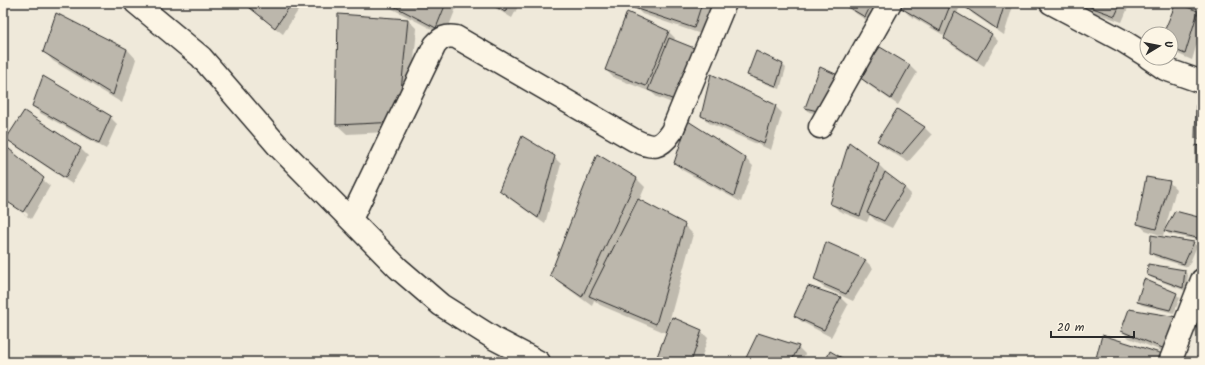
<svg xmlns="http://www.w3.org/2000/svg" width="1205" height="365" font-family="Kalam,sans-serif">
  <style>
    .shadow { fill: #0003 }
    .building { fill: #bcb7ac; stroke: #2b2b2b }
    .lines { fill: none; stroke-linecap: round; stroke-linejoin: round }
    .street-casing { stroke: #2b2b2b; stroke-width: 25 }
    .street { stroke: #fcf5e5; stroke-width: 22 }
  </style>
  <rect width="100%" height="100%" fill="#efe9da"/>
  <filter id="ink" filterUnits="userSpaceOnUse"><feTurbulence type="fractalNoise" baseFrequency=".025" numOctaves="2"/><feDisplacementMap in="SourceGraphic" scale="8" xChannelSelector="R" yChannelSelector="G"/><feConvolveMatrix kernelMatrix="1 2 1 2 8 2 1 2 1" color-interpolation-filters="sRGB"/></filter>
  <g filter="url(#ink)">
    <path class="shadow" d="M243,3H303L283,34Z
      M381,3H458L445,36Z
      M487,3H520L512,18Z
      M636,3H712L701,34L642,14L635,7Z
      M840,3H881L872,24Z
      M905,3H961L957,14L991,34L998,41L984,66L952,45L945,38V36L909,15L902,8Z
      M968,3H1006L1012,9L1004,35L973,14L966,7Z
      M1077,3H1130L1122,22L1082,8Z
      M1197,12L1202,17V27L1192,60L1171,51V34H1164Z
      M339,15L408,20L417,29L407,131L347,134L337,125Z
      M668,31L675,38L674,41L687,109L657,97L651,92L613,77L606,70Z
      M1202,35V45L1199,42Z
      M127,49L136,59L122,103L53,61L44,51Z
      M783,65L786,68L780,89L752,78L748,75Z
      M910,66L917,73L898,105L867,84L860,77Z
      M821,69L825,115L809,112L806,108Z
      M33,106L110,117L117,124L106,149L40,113Z
      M775,106L782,113L771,150L709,123L702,116Z
      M897,110L925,128L932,135L908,162L885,148L878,141Z
      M688,122L746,159L753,166L741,202L682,170L675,163Z
      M7,138L81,149L88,156L72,184L14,145Z
      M849,144L879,165L886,172L885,174L904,187L911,194L892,228L875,220L870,215L867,222L839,211L832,204Z
      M3,146L50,186L31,219L3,200L27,216L28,214L3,197Z
      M1202,148V192L1197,187Z
      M554,157L561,164L545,224L507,197L500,190Z
      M636,178L645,187L639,201L684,225L693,234L666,333L600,305L594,300L592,306L560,283L551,274Z
      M1169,182L1176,189L1163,236L1145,230L1138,223Z
      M1202,219V241L1169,234L1166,231Z
      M1193,243L1197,246L1188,267L1155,257L1151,253Z
      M827,244L866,261L873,268L853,301L823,287L816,280Z
      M1184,271L1188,275L1186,291L1152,278L1148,275Z
      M809,287L841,298L848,305L831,337L802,322L795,315Z
      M1176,294L1180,298L1174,313L1142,305L1138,302Z
      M1130,310L1172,355L1129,338L1122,331Z
      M701,331L708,338L700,362H656Z
      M798,347L805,354L801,362H745Z"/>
    <path class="building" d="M244,3H292L275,28Z
      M388,3H446L436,28Z
      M490,3H510L505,12Z
      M635,3H702L694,28L634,8Z
      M841,3H872L865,17Z
      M904,3H951L940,31L901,8Z
      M967,3H1005L997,29L965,7Z
      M1079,3H1121L1115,16Z
      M1176,3L1198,11L1185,54L1171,48V34H1163Z
      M627,12L669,31L646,86L605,70Z
      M955,12L992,34L977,60L944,38Z
      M56,13L127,49L113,95L43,52Z
      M338,14L408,19L398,122L336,125Z
      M669,38L699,50L680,102L648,90Z
      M880,47L910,65L891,99L859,77Z
      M756,51L783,64L776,86L747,75Z
      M820,67L840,76L822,112L805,108Z
      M711,74L776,105L764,144L701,116Z
      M43,76L111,116L99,143L32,106Z
      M1196,105L1202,107V140L1195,138Z
      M897,109L925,127L901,155L877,141Z
      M24,111L81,148L65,178L6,139Z
      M688,121L746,158L734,196L674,163Z
      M522,136L555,156L538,218L499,190Z
      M849,142L879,164L860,216L830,204Z
      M3,144L44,178L23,212L3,199Z
      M1196,145L1202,147V189L1196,187Z
      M597,154L637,178L582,297L550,275Z
      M885,172L905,187L884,221L867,213Z
      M1146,177L1170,181L1156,229L1137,224Z
      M638,199L685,224L656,324L589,296Z
      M1175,211L1202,218V239L1164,231Z
      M1151,235L1194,242L1184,264L1150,253Z
      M826,242L866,260L846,294L814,280Z
      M1148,264L1185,270L1183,288L1147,275Z
      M1144,279L1177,293L1170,310L1137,302Z
      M808,286L841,297L824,330L794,316Z
      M1129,309L1177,317L1165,349L1121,331Z
      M672,317L702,330L691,362H655Z
      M758,333L799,346L791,362H744Z
      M1102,335L1163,354L1159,362H1095Z
      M830,351L849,362H825Z"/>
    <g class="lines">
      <g class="street-casing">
        <path id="street" d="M136,3L201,57L278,146L398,268L441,305L495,339L539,362
          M1051,3L1123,41L1147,56
          M1149,58L1165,69L1202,82
          M820,127L890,3
          M351,219L435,45C441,38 446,35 456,37L634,140C653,149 660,149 672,131L725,3
          M1170,362L1202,280"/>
      </g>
      <use href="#street" class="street"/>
    </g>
  </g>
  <rect width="1205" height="365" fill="none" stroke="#fcf5e5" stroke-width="16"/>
  <rect x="8" y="8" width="1189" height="349" fill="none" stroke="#2b2b2b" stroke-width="1.5" filter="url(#ink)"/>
  <g transform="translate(1159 46) rotate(80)"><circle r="19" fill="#fcf5e5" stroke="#a8a49b"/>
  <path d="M0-3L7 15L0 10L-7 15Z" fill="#2b2b2b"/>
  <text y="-6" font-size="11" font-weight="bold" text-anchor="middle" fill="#2b2b2b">U</text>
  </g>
  <path d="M1051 331v6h83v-6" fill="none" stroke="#2b2b2b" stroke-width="2"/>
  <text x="1057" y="331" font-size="12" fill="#2b2b2b" stroke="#fcf5e5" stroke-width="3" paint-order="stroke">20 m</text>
</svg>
